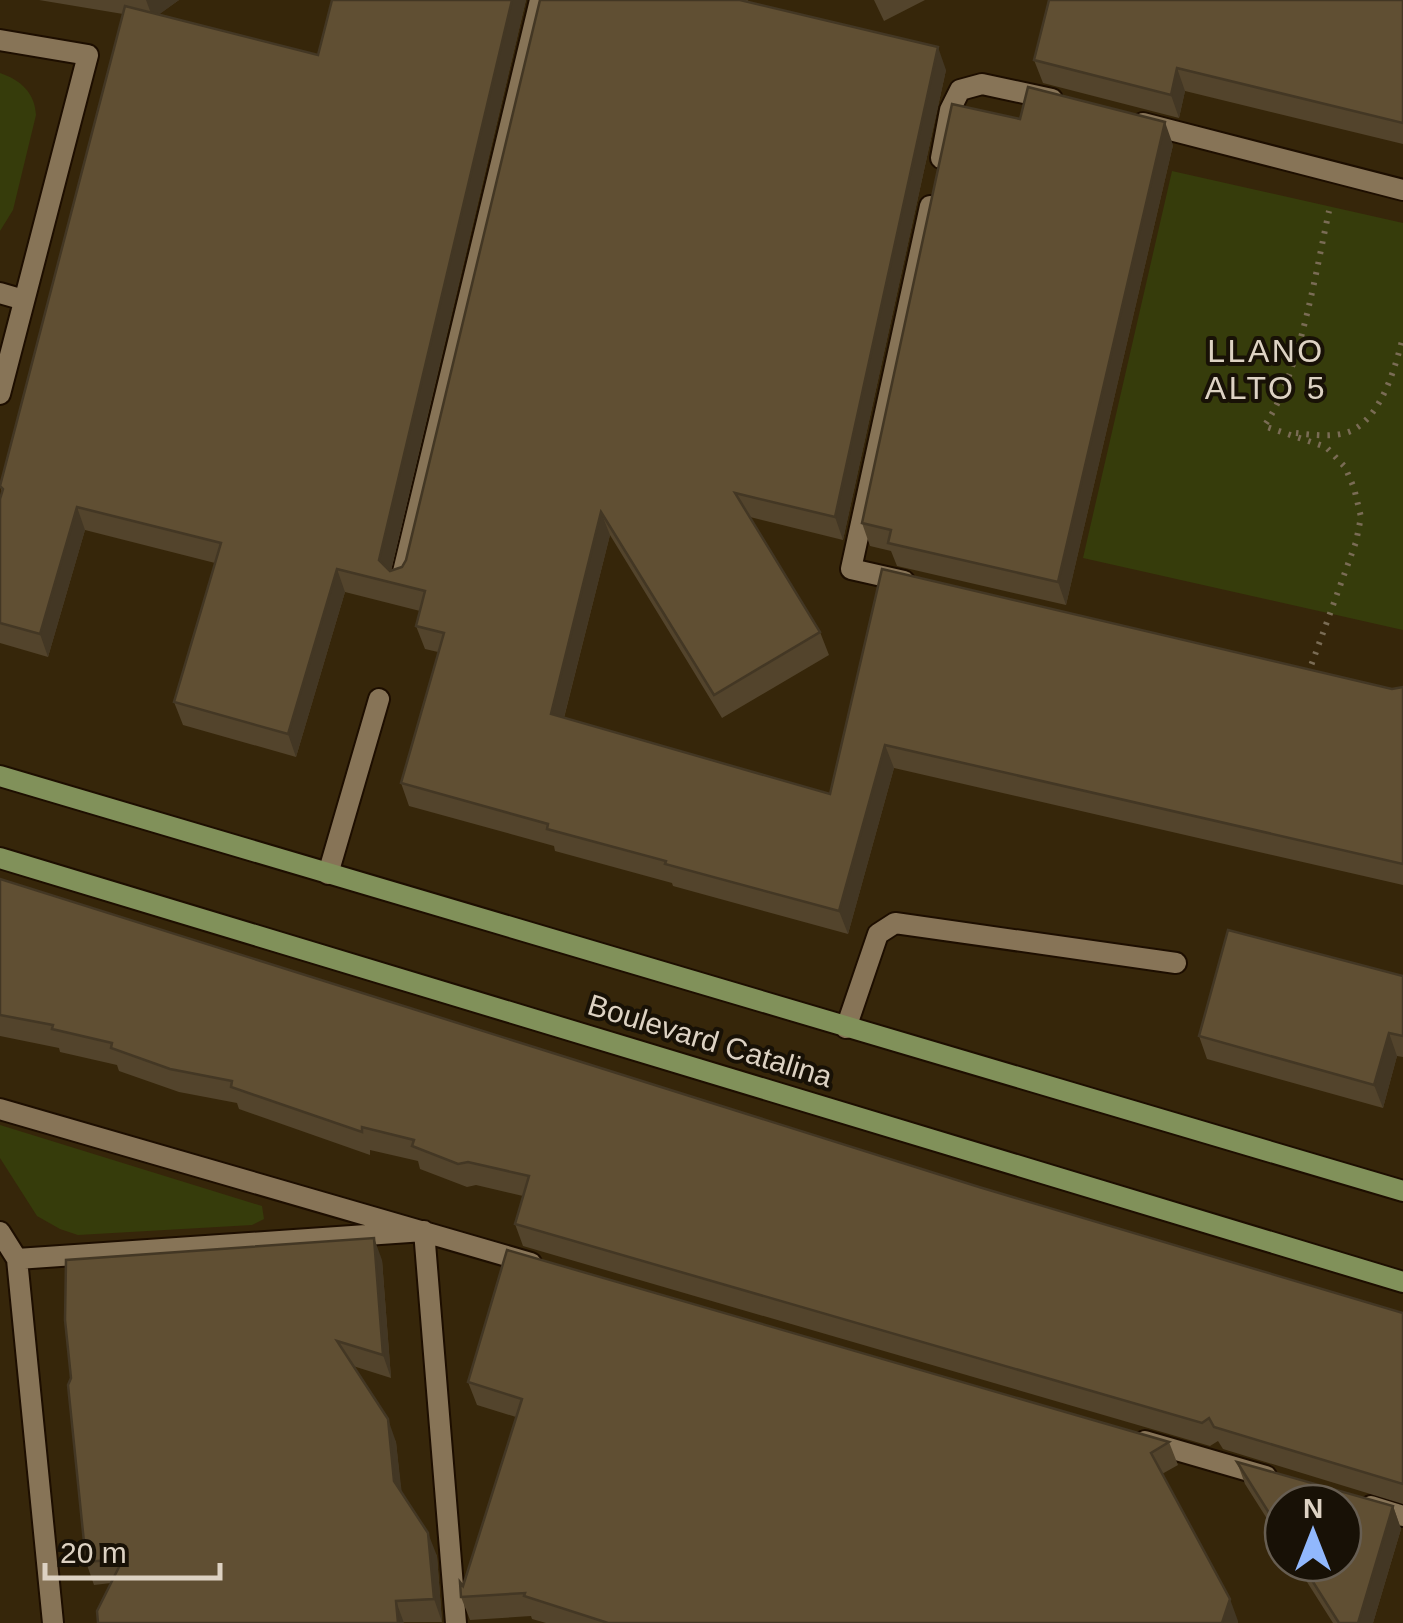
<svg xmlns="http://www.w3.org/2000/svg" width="1403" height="1623" font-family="Arial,sans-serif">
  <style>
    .green { fill: #363c0b }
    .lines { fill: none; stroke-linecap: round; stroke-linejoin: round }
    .lane-casing { stroke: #1d0e00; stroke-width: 24 }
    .street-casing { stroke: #1d0e00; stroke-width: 24 }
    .secondary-casing { stroke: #1d0e00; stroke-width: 24 }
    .path { stroke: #7a6c55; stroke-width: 6; stroke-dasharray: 2.5 8; stroke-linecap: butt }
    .lane { stroke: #877457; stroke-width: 20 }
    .street { stroke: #877457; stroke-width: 20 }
    .secondary { stroke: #81915a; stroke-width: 20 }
    .wall { fill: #53442c }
    .shaded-wall { fill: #433724 }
    .building { fill: #604f33; stroke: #433724; stroke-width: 2.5 }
    .labels { text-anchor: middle; stroke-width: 8; stroke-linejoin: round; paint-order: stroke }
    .street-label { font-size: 30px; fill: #ddd2c3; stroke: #181106 }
    .neighbourhood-label { font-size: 32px; letter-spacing: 2.5px; fill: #ddd2c3; stroke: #181106 }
  </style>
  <rect width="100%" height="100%" fill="#36260a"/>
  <path class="green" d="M0,73C21,80 35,93 36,115L13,210L0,231Z
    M1172,171L1403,223V630L1083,558Z
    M0,1125L262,1206L264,1219L252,1225L78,1235L60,1229L37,1216L0,1158Z"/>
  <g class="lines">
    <g class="lane-casing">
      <path id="lane" d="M328,874L379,699
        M846,1028L878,934L895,923L1176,963"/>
    </g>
    <g class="street-casing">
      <path id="street" d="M0,40L88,55L0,394
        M1143,123L1403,190
        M941,158L950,110L960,90L982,84L1052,99
        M0,293L24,300
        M401,580L540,0
        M904,581L851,569L930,206
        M0,1109L531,1263
        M0,1232L17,1259L53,1623
        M17,1259L424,1231L456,1623
        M1145,1441L1266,1476
        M1371,1506L1403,1516"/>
    </g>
    <g class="secondary-casing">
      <path id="secondary" d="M0,776L1403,1191
        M0,858L1403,1282"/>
    </g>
    <path class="path" d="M1296,433C1313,435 1334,438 1351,431C1382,416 1395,368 1403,337
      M1308,674L1356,542L1361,517L1354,488L1345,467L1326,447L1264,426C1299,378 1316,271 1329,211"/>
    <use href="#lane" class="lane"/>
    <use href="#street" class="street"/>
    <use href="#secondary" class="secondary"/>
  </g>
  <path class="wall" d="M39,0H179L159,14L318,55L332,0H526L391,571L402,567L406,560L540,0H748L747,2L946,70L843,540L750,517L820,632L829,655L722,718L610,535L564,718L830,794L882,569L1392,689L1403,687V885L894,768L848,934L673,886L672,883L555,851L554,846L409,806L401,783L438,652L425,649L416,626L420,611L345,592L296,757L183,725L174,702L215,563L85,530L48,657L0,643V499L2,493L0,486L123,14Z
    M874,0H925L884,21Z
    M1403,0V144L1185,91L1179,118L1043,83L1034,60Z
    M1020,119L1173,145L1066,605L897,566L891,551L870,546L862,523Z
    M0,879L979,1187L1403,1313V1504L1223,1449L1218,1441L1210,1446L523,1246L515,1224L523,1196L476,1185L467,1187L420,1169L418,1161L370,1150V1155L239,1109L237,1103L179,1092L119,1071L117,1065L60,1052L59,1048L0,1036Z
    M1403,976V1057L1397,1056L1383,1108L1207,1059L1199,1036Z
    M382,1260L391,1378L353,1366L396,1442L401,1491L437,1556L442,1622L98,1623L111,1583L94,1585L86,1562Z
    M468,1382L1169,1442L1178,1465L1162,1474L1238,1623H546L532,1619L531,1616L470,1620L461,1597L463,1586L516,1417L477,1405Z
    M1237,1462L1393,1506L1401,1529L1373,1623H1333L1295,1563H1343L1283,1503V1544L1245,1484Z"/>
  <path class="shaded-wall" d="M146,0H179L153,19Z
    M512,0H526L388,583L379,560Z
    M938,47L946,70L843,540L835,517Z
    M1177,68L1185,91L1179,118L1171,95Z
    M1165,122L1173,145L1066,605L1058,582Z
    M77,507L85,530L48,657L40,634Z
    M601,512L610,535L559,737L551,714Z
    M337,569L345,592L296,757L288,734Z
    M885,745L894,768L848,934L839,911Z
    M1389,1033L1397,1056L1383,1108L1374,1085Z
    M374,1238L382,1260L391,1378L383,1355Z
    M388,1419L396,1442L403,1503L394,1481Z
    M1393,1506L1401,1529L1373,1623H1358Z
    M428,1533L437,1556L442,1622L434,1599Z
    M1230,1599L1238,1621V1623H1222Z
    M396,1601L404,1623H398Z"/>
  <path class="building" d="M332,0H512L379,560L390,571L402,567L406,560L540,0H740L938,47L835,517L735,493L820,632L714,695L601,512L551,714L830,794L882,569L1392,689L1403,687V864L885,745L839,911L665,864L666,861L547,829L548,824L401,783L444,633L416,626L425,591L337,569L288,734L174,702L221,543L77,507L40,634L0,623V499L3,489L0,486L125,6L318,55Z
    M1049,0H1403V123L1177,68L1171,95L1034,60Z
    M1028,87L1165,122L1058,582L888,543L891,530L862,523L952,104L1020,119Z
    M0,879L979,1187L1403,1313V1484L1214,1427L1209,1418L1202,1423L515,1224L529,1176L468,1162L458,1164L412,1146L414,1140L362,1127V1132L231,1087L232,1081L170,1069L111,1048L112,1043L52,1029L53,1025L0,1015Z
    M1228,930L1403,976V1036L1389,1033L1374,1085L1199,1036Z
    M374,1238L383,1355L337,1341L388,1419L394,1481L428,1533L434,1599L396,1601L398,1623H98L97,1611L123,1559L86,1562L68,1385L71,1378L65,1320L66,1260Z
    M507,1250L1169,1442L1151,1453L1230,1599L1222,1623H608L524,1596L525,1593L461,1597L460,1582L463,1586L522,1399L468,1382Z
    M1237,1462L1393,1506L1358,1623H1339L1301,1563H1343V1503H1283V1535Z"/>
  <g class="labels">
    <g class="street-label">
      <text transform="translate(710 1041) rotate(17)" y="10">Boulevard Catalina</text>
    </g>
    <g class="neighbourhood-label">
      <text x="1266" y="362">LLANO<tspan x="1266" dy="37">ALTO 5</tspan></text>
    </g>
  </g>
  <g transform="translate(1313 1533)"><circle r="48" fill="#181106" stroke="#675e52" stroke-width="2.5"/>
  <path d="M0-8L18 38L0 25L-18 38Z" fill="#91b8fd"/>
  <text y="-15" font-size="28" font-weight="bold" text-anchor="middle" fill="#ddd2c3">N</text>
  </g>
  <path d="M45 1563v15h175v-15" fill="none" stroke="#ddd2c3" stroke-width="5"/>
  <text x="60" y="1563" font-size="30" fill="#ddd2c3" stroke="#181106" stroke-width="8" paint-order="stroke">20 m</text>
</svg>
